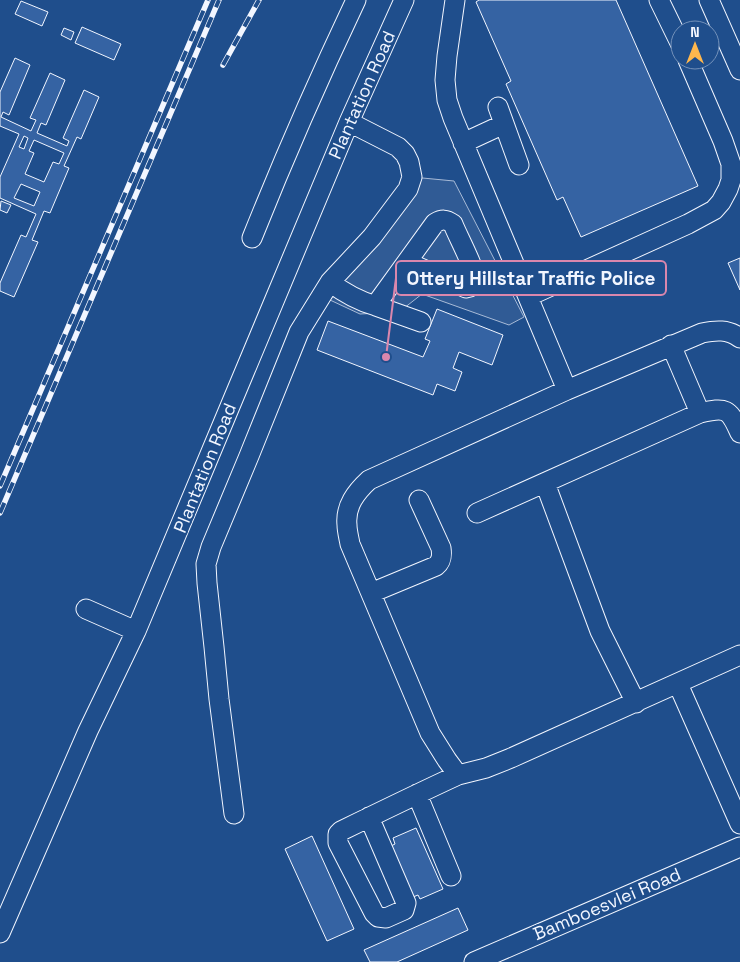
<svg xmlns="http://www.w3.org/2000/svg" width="740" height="962" font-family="'Space Grotesk',sans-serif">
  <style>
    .built { fill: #305b95; stroke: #a8bbd7 }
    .building { fill: #3563a3; stroke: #f2f6ff; fill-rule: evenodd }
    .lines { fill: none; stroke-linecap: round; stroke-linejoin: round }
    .minor-casing { stroke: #f2f6ff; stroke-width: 21 }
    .minor { stroke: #1f4e8c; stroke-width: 19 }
    .rail-casing { stroke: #f2f6ff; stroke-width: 5.5 }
    .rail { stroke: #1f4e8c; stroke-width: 4; stroke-dasharray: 11; stroke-linecap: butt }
    .labels { text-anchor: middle; stroke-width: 4; stroke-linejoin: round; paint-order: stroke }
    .street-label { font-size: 18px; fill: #f2f6ff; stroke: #1f4e8c }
    .leader { fill: none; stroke: #da87ad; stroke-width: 2 }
    .callout-dot { fill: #da87ad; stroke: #1f4e8c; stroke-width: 2 }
    .callout { fill: #1f4e8c; stroke: #da87ad; stroke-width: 2 }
    .callout-label { font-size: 19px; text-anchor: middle; font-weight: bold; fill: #f2f6ff }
  </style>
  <rect width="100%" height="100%" fill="#1f4e8c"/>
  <path class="built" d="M412,177L454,181L524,317L509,325L422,294L399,312L360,314L330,300V282Z"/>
  <path class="building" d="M479,0H616L698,186L581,237L563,197L557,200L506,84L511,81L476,2Z
    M21,1L48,12L42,26L15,14Z
    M82,27L121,44L114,60L75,43Z
    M64,28L74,32L71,40L61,35Z
    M15,58L30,65L9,115L3,112L1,117L31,131L36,120L30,118L50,73L65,80L46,125L41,123L37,133L67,146L69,141L63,138L84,90L99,97L81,139L77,137L64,166L69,168L50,213L44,211L32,240L38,242L14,297L0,291V283L21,235L26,237L36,214L0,198V177L19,134L0,126V92ZM24,136L28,138L24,149L19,147ZM34,140L64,153L59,164L53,162L44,182L25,174L34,153L29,151ZM21,184L40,192L34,206L14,198Z
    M1,201L11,205L7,213L0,210Z
    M740,258V290L728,263Z
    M437,309L503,335L492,365L459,352L453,368L462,372L455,391L437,384L433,395L317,350L328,321L423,357L430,341L425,339Z
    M416,828L443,889L420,899L418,895L413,897L391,846L395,844L393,838Z
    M312,836L354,929L327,941L285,849Z
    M458,908L468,930L397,962H370L364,950Z"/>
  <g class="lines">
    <g class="minor-casing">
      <path id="minor" d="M455,0L447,56L445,80L447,100L453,118L567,390
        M659,0L680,43
        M709,0L740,70
        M498,107L519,165
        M463,143L504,124
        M252,238C284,158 319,78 356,0
        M330,282C344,293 359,301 376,306L380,299L435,223C442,219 446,219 453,224C457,235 477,271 475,281C474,286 471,287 466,288L407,262
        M529,296L688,224L714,210L721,202L728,189L731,180V164L723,141L688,60
        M376,306L421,322
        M740,338C728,329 716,330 702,333L567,390L369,480C356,492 345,506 347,525C347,531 349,538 350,544L430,733L447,760L458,775L486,768L511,758L740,655
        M671,345L700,413
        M545,483L600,631L636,703
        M477,513L700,413C726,407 729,408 740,433
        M371,593L436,566C442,561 442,555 441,548L419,500
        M86,609L136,631
        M678,684L740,824
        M417,794L451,876
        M234,814L219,699L214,647L207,583L206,564L211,547L249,456L299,332L330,282L372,237L408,189L412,177L409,162L405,154L398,147L349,122
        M369,817L406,903L404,910L386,918L378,917L374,913L338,843V834L341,831C380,812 419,793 458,775
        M0,933L88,731L136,631L349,122L404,0
        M474,962L740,847"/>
    </g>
    <use href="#minor" class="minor"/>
    <g class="rail-casing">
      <path id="rail" d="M223,65L259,0
        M0,486L208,0
        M0,513L219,0"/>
    </g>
    <use href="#rail" class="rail"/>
  </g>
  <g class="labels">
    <g class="street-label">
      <text transform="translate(362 95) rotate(-66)" y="6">Plantation Road</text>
      <text transform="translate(205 468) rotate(-68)" y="6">Plantation Road</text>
      <text transform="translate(607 904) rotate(-23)" y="6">Bamboesvlei Road</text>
    </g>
  </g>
  <path class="leader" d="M386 357L396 278"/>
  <circle class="callout-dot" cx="386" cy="357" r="5"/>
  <rect class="callout" x="396" y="261" width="270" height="34" rx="5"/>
  <g class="callout-label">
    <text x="531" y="285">Ottery Hillstar Traffic Police</text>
  </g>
  <g transform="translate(695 45)"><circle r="24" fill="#1f4e8c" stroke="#7391ba"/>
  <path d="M0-4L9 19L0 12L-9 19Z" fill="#ffb74d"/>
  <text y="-8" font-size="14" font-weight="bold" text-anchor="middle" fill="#f2f6ff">N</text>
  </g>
</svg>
